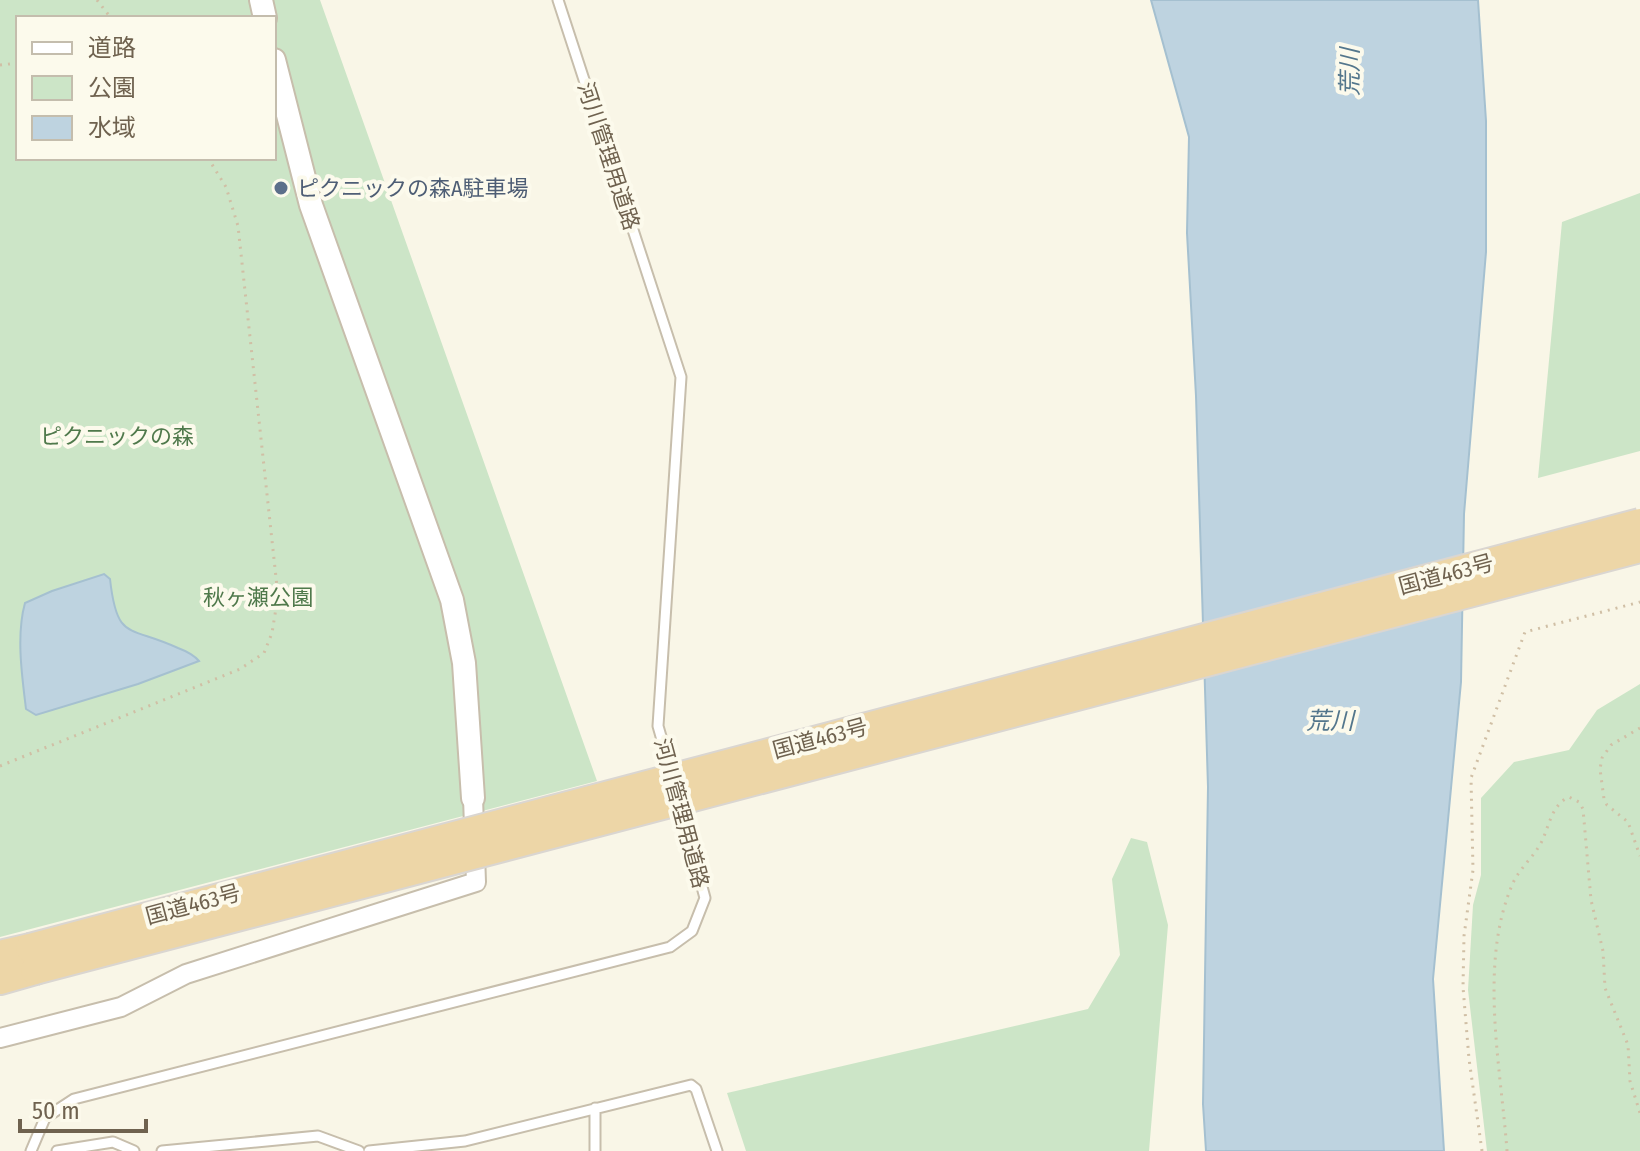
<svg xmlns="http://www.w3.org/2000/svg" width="1640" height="1151" font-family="'Fira Sans Condensed','Noto Sans JP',sans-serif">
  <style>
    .green { fill: #cce5c7; fill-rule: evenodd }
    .water { fill: #bed3e0; stroke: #a5c0d0; stroke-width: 2 }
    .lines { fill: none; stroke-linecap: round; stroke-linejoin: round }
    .service-casing { stroke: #c7beac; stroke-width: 13 }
    .minor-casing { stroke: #c7beac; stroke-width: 22 }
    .tertiary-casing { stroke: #c7beac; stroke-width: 26 }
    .trunk-casing { stroke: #dad6d1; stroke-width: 32 }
    .path { stroke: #d0bfa5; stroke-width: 3; stroke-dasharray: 2 6; stroke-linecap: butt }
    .service { stroke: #fff; stroke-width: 9 }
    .minor { stroke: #fff; stroke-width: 18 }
    .tertiary { stroke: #fff; stroke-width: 22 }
    .trunk { stroke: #edd6a7; stroke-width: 28 }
    .trunk-bridge-casing { stroke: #dad6d1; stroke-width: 32; stroke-linecap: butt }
    .trunk-bridge { stroke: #edd6a7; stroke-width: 28 }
    .service-dot { fill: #5c6f8a; stroke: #fcfaec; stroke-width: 3 }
    .labels { text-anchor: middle; stroke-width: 8; stroke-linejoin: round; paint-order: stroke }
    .street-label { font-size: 22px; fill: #6f624f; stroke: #fcfaec }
    .service-label { font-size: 22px; fill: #4e5e75; stroke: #fcfaec; text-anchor: start }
    .park-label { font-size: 22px; fill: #4f794b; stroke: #fcfaec }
    .water-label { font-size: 24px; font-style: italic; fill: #53768c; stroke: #fcfaec }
  </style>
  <rect width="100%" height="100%" fill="#f9f6e7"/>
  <path class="green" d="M0,0H320L597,781L0,937ZM18,18H274V158H18Z
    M1640,193V451L1538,478L1562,222Z
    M1640,684V1151H1487L1468,990L1473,905L1481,875V798L1514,762L1569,750L1597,710Z
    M1131,838L1147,842L1168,925L1149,1151H746L727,1093L1088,1009L1120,955L1112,879Z"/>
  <path class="water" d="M1151,0H1478L1486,121V252L1464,514L1461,682L1433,979L1444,1151H1206L1203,1104L1208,787L1196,396L1187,233L1189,137Z
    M104,574L110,579C117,642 129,625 178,648C186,651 193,654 199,661L138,684L36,715L26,709C22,676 16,635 25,603L52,591Z"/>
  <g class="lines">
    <g class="service-casing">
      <path id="service" d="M558,0L681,377L658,726L672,775
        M31,1151L45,1118L74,1099L670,947L692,931L705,898L680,805
        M57,1151L113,1142L134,1151
        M162,1151L318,1136L359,1151
        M369,1151L465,1141L691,1085L696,1089L717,1151
        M595,1151V1108"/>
    </g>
    <g class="minor-casing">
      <path id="minor" d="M0,1038L121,1007L186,974L476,882L473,798"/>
    </g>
    <g class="tertiary-casing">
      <path id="tertiary" d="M261,0L265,18
        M274,60L311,205L452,600L464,663L473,798"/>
    </g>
    <g class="trunk-casing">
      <path id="trunk" d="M0,955L30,948
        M0,980L35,970"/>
    </g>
    <path class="path" d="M97,0L111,18
      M0,65L18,63
      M1640,728L1611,745L1602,758L1600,769L1604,799L1607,805L1628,822L1640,856
      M0,766L240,669L264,653L272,633L278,596L238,226L226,187L208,158
      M1482,1151L1469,1059L1463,987L1464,936L1473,870L1471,778L1525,632L1640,602
      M1507,1151C1501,1067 1478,962 1513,883C1519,870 1530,860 1538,848C1549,832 1549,806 1569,797L1579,802L1583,809L1591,900L1603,951L1605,988L1628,1045L1630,1081L1640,1113"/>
    <use href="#service" class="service"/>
    <use href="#minor" class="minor"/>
    <use href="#tertiary" class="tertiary"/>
    <use href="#trunk" class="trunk"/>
    <g class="trunk-bridge-casing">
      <path id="trunk-bridge" d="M30,948L1640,523
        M35,970L1640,548"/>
    </g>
    <use href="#trunk-bridge" class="trunk-bridge"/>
  </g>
  <circle class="service-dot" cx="281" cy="188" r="8"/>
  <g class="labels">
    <g class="street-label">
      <text transform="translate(609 156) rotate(72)" y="8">河川管理用道路</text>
      <text transform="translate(1446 574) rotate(-15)" y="8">国道463号</text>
      <text transform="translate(820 738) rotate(-15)" y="8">国道463号</text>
      <text transform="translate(682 813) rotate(75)" y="8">河川管理用道路</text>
      <text transform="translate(193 904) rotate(-15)" y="8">国道463号</text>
    </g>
    <g class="service-label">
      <text x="297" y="196">ピクニックの森A駐車場</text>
    </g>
    <g class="park-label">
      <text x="117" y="444">ピクニックの森</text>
      <text x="258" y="605">秋ヶ瀬公園</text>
    </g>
    <g class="water-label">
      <text transform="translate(1350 72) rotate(-90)" y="8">荒川</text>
      <text x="1330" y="729">荒川</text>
    </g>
  </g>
  <rect x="16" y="16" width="260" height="144" fill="#fcfaec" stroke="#c4bdad" stroke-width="2"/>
  <rect x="32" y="42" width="40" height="12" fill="#ffffff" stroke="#c4bdad" stroke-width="2"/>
  <text x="88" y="56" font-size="24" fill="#6f624f">道路</text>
  <rect x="32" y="76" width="40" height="24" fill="#cce5c7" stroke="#c4bdad" stroke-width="2"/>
  <text x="88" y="96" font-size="24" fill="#6f624f">公園</text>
  <rect x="32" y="116" width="40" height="24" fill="#bed3e0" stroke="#c4bdad" stroke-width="2"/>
  <text x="88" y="136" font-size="24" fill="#6f624f">水域</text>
  <path d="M20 1119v12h126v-12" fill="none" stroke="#6f624f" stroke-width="4"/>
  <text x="32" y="1119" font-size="24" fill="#6f624f" stroke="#fcfaec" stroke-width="6" paint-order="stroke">50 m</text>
</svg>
